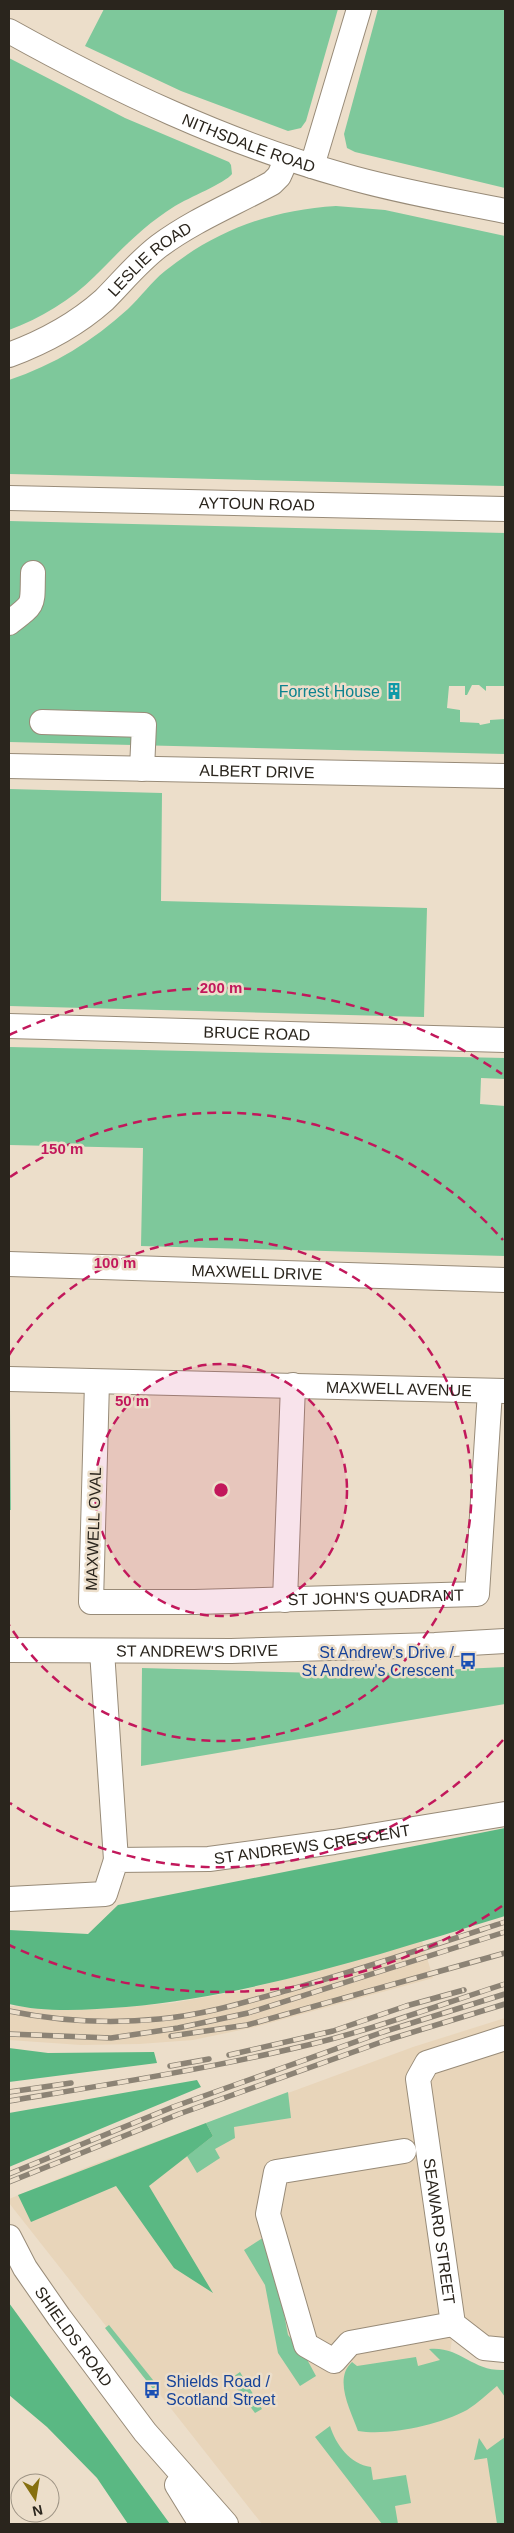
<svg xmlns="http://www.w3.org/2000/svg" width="514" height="2533" font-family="Helvetica,sans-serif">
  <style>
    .built { fill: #e8d5ba }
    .green { fill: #7ec89b }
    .forest { fill: #5ab883 }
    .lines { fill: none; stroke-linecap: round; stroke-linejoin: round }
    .minor-casing { stroke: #988b78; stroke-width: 26 }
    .minor { stroke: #fff; stroke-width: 24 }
    .rail-casing { stroke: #8c8375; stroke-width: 5.5 }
    .rail { stroke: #ecdeca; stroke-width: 4; stroke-dasharray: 11; stroke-linecap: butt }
    .ring { fill: none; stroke: #c2185b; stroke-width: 2.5; stroke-dasharray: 9 6 }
    .labels { text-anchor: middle; stroke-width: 5; stroke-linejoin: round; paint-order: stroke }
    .street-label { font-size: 16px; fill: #2a251d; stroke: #ecdeca }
    .culture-label { font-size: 16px; fill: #0d838f; stroke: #ecdeca; text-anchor: end }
    .transit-label { font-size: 16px; fill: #164399; stroke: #ecdeca; text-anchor: end }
    .centre { fill: #c2185b; stroke: #ecdeca; stroke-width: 2.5 }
    .ring-label { font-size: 15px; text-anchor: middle; font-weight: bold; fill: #c2185b; stroke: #ecdeca; stroke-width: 5; stroke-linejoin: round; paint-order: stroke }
  </style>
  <rect width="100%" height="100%" fill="#ecdeca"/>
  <path class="built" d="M422,1941L433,1978L255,2027L193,2040L139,2044L81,2045L9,2040V2006L98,2009L172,2003L240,1991Z
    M505,2018V2357L452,2339L449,2361L451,2381L505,2371V2524H262L9,2203V2199L92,2165L413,2047Z"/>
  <path class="green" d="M104,9H338L306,121L301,128L288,131L181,91L85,46Z
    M378,9H505V188L355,152L347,148L344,134Z
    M9,58L125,118L229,162L231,165L232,174C225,183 188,198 175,206C144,225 121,250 95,276C71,300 41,318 9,330Z
    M336,206L385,210L505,236V486L9,474V380C54,365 93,341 128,309C141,297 151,282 165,271C216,230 271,210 336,206Z
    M9,521L505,533V686H486V691L479,685H472L467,695H465V686H449L447,708L460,710V722L479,723L480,725L490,723V720L505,719V754L9,742Z
    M9,789L162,793L161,901L427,908L424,1017L9,1006Z
    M9,1047L505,1058V1079L481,1078L480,1104L505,1106V1256L141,1246L143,1148L9,1145Z
    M9,1407H10L11,1510H9Z
    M505,1667V1704L141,1766L142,1668L356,1674Z
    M288,2092L291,2118L234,2127L235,2138L215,2149L220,2158L197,2173L187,2156L213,2136L206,2123Z
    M269,2234L288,2335L303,2352L316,2376L300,2386L278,2353L265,2285L244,2250Z
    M109,2325L157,2385L153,2389L105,2328Z
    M429,2349C461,2346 472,2372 505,2370V2397L497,2386C487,2394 478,2403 467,2410C439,2425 389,2436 358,2431C351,2411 333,2379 352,2362L357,2366L416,2357L418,2366L440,2360Z
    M240,2372L262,2409L255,2413L234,2385L230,2388L226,2382Z
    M330,2426C336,2445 350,2464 371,2467L373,2480L406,2475L411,2503L395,2506L398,2524H382L315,2437Z
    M505,2437V2524H497L487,2458L474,2460L479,2438L487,2450Z"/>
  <path class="forest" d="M505,1828V1916C381,1954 256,1995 126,2007C88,2010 46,2013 9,2004V1930L88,1934L118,1905Z
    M9,2048L48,2053L154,2052L157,2063L9,2082Z
    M197,2080L201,2087L9,2167V2113Z
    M206,2123L213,2136L149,2186L213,2293L174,2268L116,2186L31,2222L18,2195Z
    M9,2303L170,2524H128L97,2478L47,2427L9,2395Z"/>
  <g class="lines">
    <g class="minor-casing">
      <g id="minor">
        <path id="s1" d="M9,31C115,90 225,142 342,175C396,191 451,200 505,211"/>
        <path d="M312,166L359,9"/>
        <path id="s2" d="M9,355C44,342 76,325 104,300C122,282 138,262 159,246C194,220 234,204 272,183L279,176L287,158"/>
        <path id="s3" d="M9,498L505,509"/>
        <path d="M9,623C36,602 32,607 33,573"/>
        <path d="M42,722L144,725L142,769"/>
        <path id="s4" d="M9,766L505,776"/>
        <path id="s5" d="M9,1026L505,1040"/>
        <path id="s6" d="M9,1264L505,1280"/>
        <path id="s7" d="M9,1379L505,1391"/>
        <path id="s8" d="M97,1382L91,1602H195L477,1594L490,1391"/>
        <path d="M285,1600L293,1385"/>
        <path id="s9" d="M9,1650L231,1651L435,1645L505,1641"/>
        <path d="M102,1651L116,1860"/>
        <path id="s10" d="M9,1899L105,1894L116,1860L209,1859L334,1842L505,1814"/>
        <path id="s11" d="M505,2038L427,2063L418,2079L453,2324L484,2348L505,2350"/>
        <path d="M404,2151L276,2172L268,2214L306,2345L334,2361L350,2343L453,2324"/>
        <path id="s12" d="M9,2237L25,2268L59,2317L145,2432L226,2524"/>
        <path d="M177,2485L201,2524"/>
      </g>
    </g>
    <use href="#minor" class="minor"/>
    <g class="rail-casing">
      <path id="rail" d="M9,2011C58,2021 110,2024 159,2019C205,2015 249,2001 292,1989C364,1968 434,1945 505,1922
        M9,2034L111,2038L178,2028L248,2013L505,1932
        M171,2036L247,2025L505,1953
        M229,2055L333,2031L406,2006L464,1990
        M170,2066L209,2059
        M9,2092L71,2083
        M9,2101C105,2085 201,2070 295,2048C367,2032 436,2006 505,1984
        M9,2174L173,2107L383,2032L505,1994
        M9,2182L179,2114L387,2040L505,2004"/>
    </g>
    <use href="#rail" class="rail"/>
  </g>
  <circle cx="221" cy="1490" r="126" fill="#c2185b" fill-opacity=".12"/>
  <g class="ring">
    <circle cx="221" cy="1490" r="126"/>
    <path d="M9 1355A251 251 0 1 1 9 1625"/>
    <path d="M503 1740A377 377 0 0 1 10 1803M10 1177A377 377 0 0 1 503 1240"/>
    <path d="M502 1906A502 502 0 0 1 9 1945M9 1035A502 502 0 0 1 502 1074"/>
  </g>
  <defs>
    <g id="building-bare" transform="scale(1.35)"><path d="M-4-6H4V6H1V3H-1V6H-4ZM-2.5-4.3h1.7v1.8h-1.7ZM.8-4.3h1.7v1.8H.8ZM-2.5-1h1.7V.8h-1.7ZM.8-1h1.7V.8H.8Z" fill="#0f9aa8" stroke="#ecdeca" stroke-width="2.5" paint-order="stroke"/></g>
    <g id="bus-bare" transform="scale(1.35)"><path d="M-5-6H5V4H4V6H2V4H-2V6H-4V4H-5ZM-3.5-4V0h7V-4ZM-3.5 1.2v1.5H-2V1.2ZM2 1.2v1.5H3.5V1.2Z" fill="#1a4fb4" stroke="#ecdeca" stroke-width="2.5" paint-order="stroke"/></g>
  </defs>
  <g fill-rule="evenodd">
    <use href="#building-bare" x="394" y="691"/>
    <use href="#bus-bare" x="468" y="1661"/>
    <use href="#bus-bare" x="152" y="2390"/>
  </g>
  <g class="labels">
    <g class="street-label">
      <text dy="6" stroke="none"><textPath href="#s1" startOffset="265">NITHSDALE ROAD</textPath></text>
      <text dy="6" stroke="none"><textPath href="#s2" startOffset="172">LESLIE ROAD</textPath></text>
      <text dy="6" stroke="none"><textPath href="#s3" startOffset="248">AYTOUN ROAD</textPath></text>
      <text dy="6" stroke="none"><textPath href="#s4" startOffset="248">ALBERT DRIVE</textPath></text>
      <text dy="6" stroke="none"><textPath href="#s5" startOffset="248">BRUCE ROAD</textPath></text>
      <text dy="6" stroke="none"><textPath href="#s6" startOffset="248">MAXWELL DRIVE</textPath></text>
      <text dy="6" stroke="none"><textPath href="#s7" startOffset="390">MAXWELL AVENUE</textPath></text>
      <text transform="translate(93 1529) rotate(-88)" y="6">MAXWELL OVAL</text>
      <text dy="6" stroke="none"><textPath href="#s8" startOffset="505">ST JOHN'S QUADRANT</textPath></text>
      <text dy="6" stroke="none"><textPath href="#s9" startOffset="188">ST ANDREW'S DRIVE</textPath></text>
      <text dy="6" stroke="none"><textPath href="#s10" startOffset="329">ST ANDREWS CRESCENT</textPath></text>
      <text dy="6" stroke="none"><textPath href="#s11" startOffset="254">SEAWARD STREET</textPath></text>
      <text dy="6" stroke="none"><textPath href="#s12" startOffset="119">SHIELDS ROAD</textPath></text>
    </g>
    <g class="culture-label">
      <text x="380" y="697">Forrest House</text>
    </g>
    <g class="transit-label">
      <text x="454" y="1658">St Andrew's Drive /<tspan x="454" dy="18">St Andrew's Crescent</tspan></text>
      <text x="166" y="2387" text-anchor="start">Shields Road /<tspan x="166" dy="18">Scotland Street</tspan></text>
    </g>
  </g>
  <circle cx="221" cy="1490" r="8" class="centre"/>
  <g class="ring-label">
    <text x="221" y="993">200 m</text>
    <text x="62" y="1154">150 m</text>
    <text x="115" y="1268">100 m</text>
    <text x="132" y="1406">50 m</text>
  </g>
  <rect width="514" height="2533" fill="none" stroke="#2a251d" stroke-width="20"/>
  <g transform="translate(35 2498) rotate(168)"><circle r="24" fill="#ecdeca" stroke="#9e9485"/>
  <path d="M0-4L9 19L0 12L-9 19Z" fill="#866f0f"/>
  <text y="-8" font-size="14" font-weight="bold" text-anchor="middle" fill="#2a251d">N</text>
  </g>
</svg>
